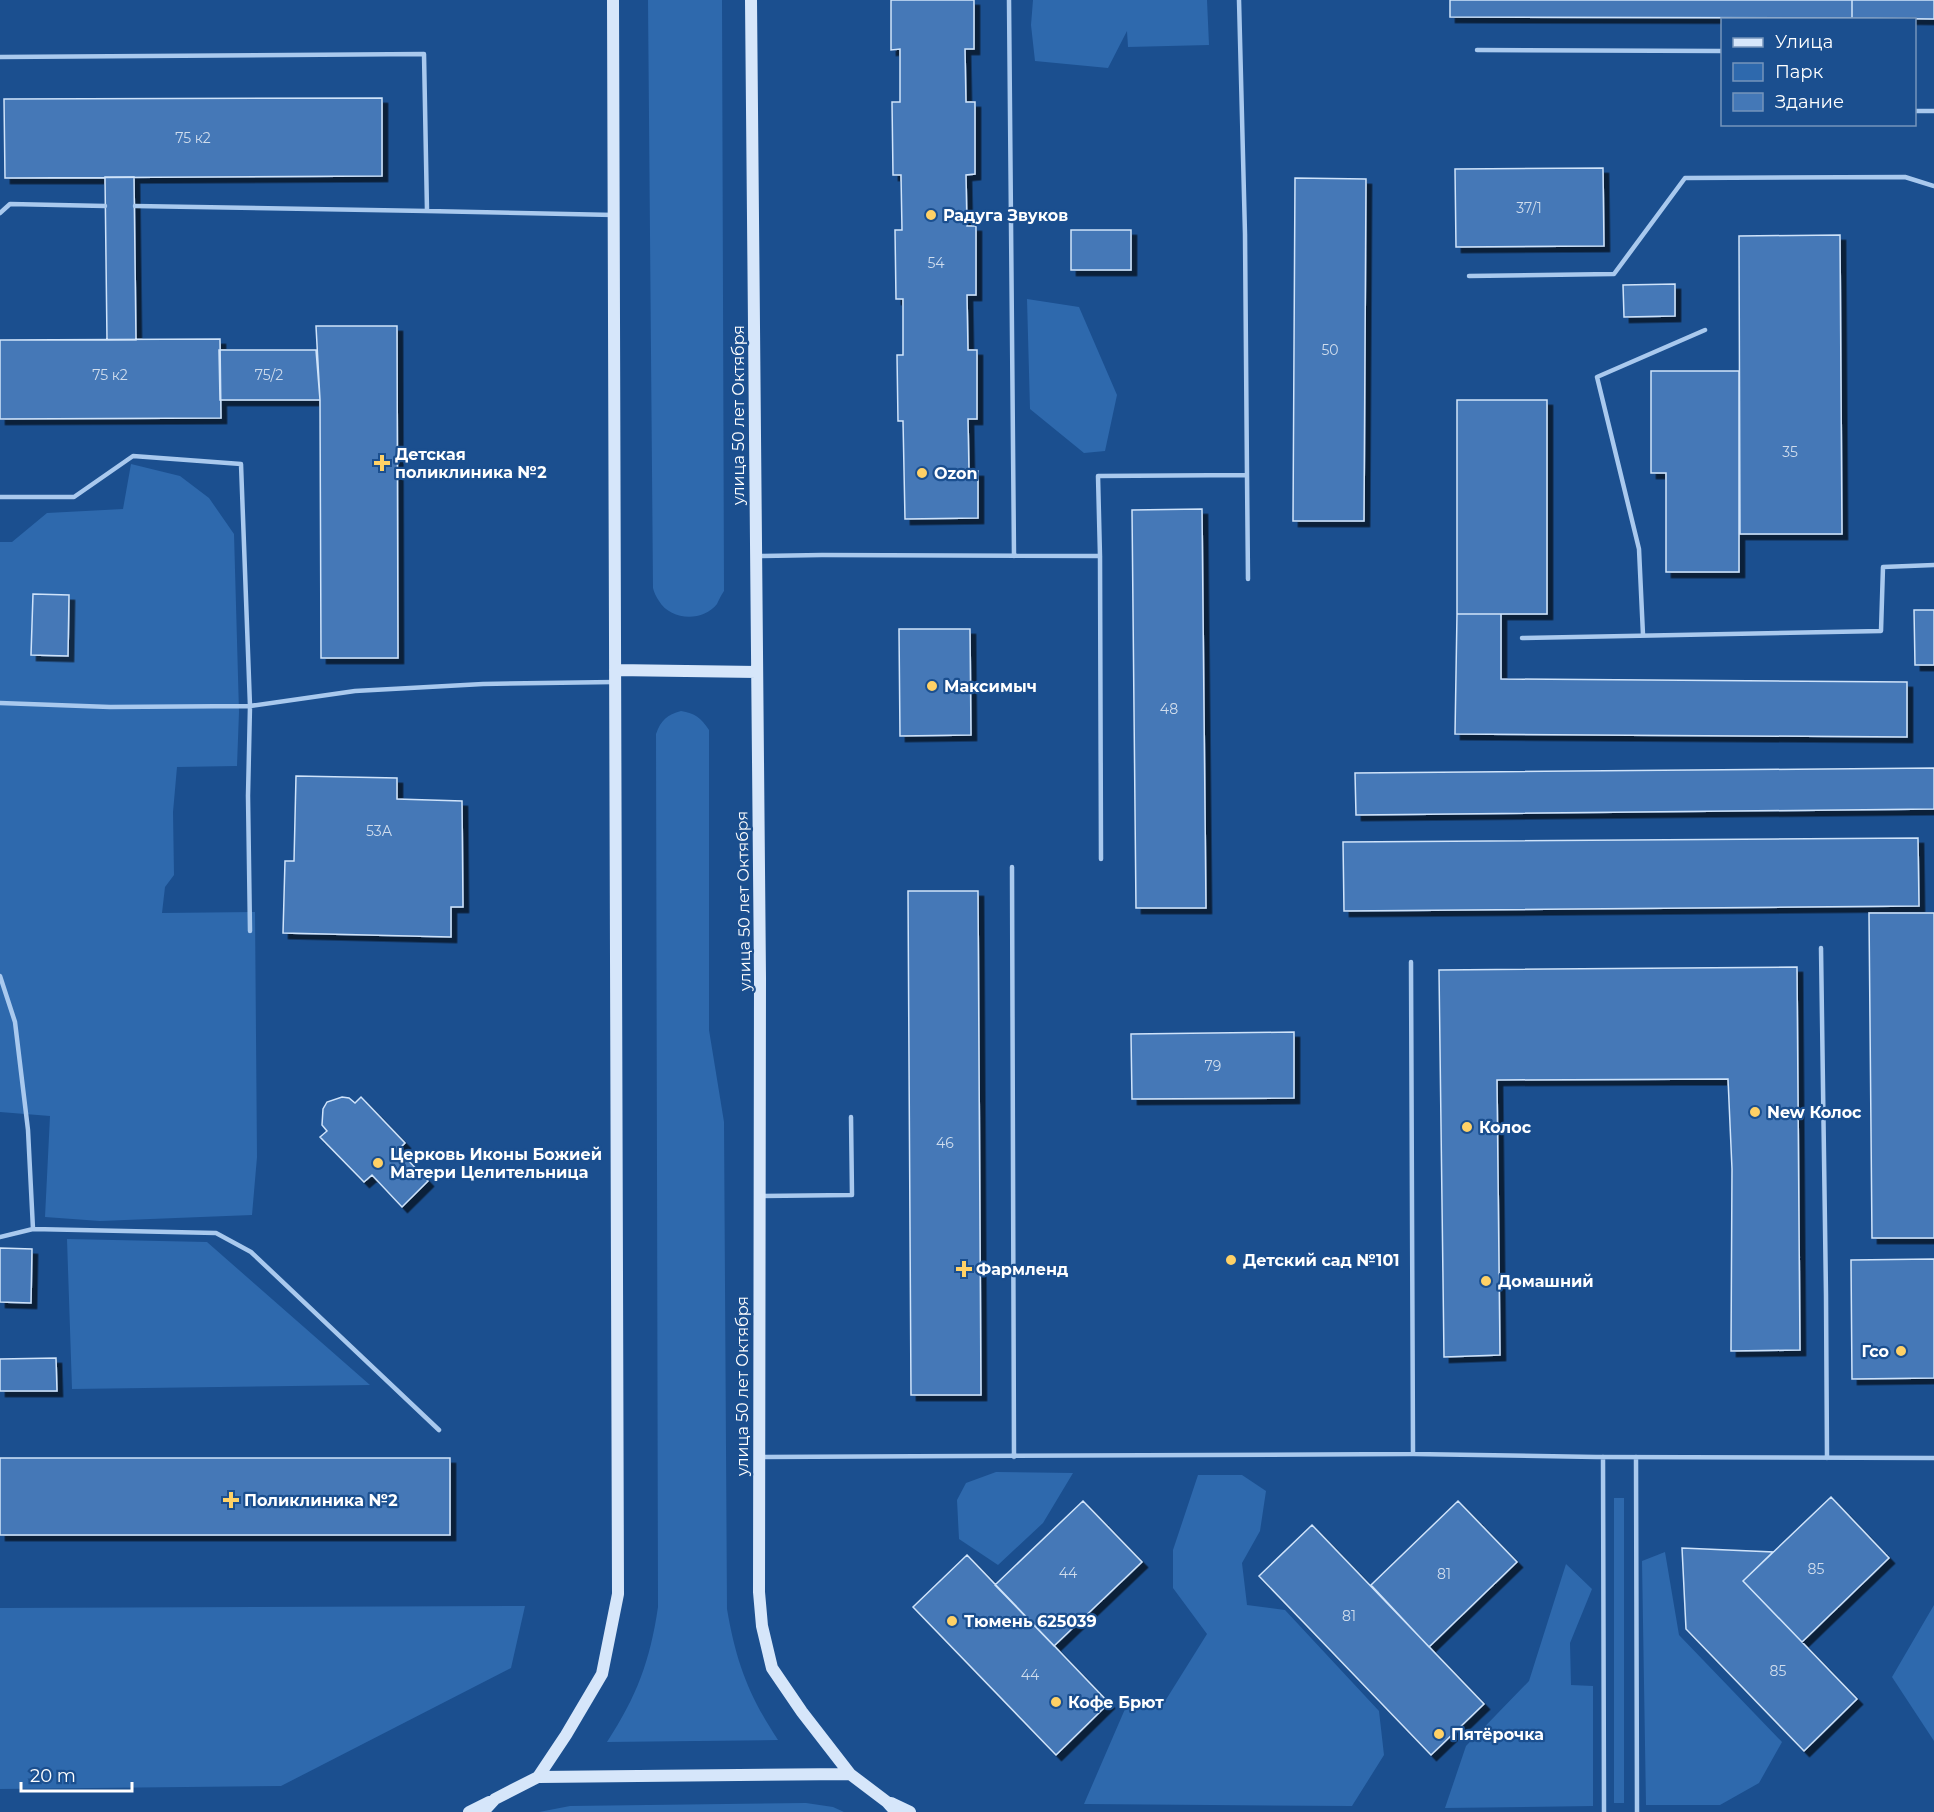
<svg xmlns="http://www.w3.org/2000/svg" width="1934" height="1812" font-family="Montserrat,sans-serif">
  <style>
    .green { fill: #2e69ad }
    .building { fill: #4478b7; stroke: #cfe3fa; stroke-width: 1.5; filter: url(#shadow) }
    .lines { fill: none; stroke-linecap: round; stroke-linejoin: round }
    .lane { stroke: #a9c9ee; stroke-width: 4.5 }
    .secondary { stroke: #d6e6fa; stroke-width: 12 }
    .poi-dot { fill: #ffd166; stroke: #1b4f8f; stroke-width: 2 }
    .labels { text-anchor: middle; stroke-width: 4.5; stroke-linejoin: round; paint-order: stroke }
    .number-label { font-size: 14px; fill: #d0dded }
    .poi-label { font-size: 16px; font-weight: bold; fill: #fff; stroke: #1b4f8f; text-anchor: start }
    .street-label { font-size: 16px; fill: #fff; stroke: #1b4f8f }
  </style>
  <defs>
    <filter id="shadow"><feDropShadow dx="5.5" dy="5.5" stdDeviation="0" flood-color="#0009"/></filter>
  </defs>
  <rect width="100%" height="100%" fill="#1b4f8f"/>
  <path class="green" d="M648,0H722L724,591C721,595 719,600 717,604C703,622 671,621 659,601C656,597 654,592 653,588Z
    M1033,0H1207L1209,45L1128,47L1127,31L1108,68L1035,61L1031,25Z
    M1027,299L1079,307L1117,395L1105,451L1084,453L1030,409Z
    M131,464L180,476L209,498L234,534L239,712L237,766L177,767L173,812L174,875L165,887L162,913L255,912L257,1157L252,1215L100,1221L45,1217L50,1116L0,1112V542H12L47,513L123,509Z
    M681,711C695,713 701,718 709,730V1030L724,1122L727,1609C736,1662 749,1696 778,1740L607,1742C637,1696 650,1661 658,1607L656,734C661,720 667,715 681,711Z
    M67,1239L207,1242L370,1385L72,1389Z
    M996,1472L1073,1473L1043,1523L998,1565L959,1539L957,1500L966,1483Z
    M1198,1475H1242L1266,1491L1260,1531L1242,1563L1247,1605L1285,1610L1379,1711L1384,1755L1352,1806L1084,1804L1125,1709L1162,1706L1207,1634L1173,1588V1550Z
    M1614,1498H1624V1803H1614Z
    M1665,1552L1679,1635L1782,1742L1759,1783L1720,1805H1646L1642,1561Z
    M1566,1564L1592,1589L1570,1643L1571,1685L1593,1686V1806L1445,1808L1466,1746L1529,1681Z
    M1934,1605V1741L1892,1677Z
    M525,1606L511,1668L281,1786L0,1789V1608Z
    M806,1803L833,1807L844,1812H539L570,1806Z"/>
  <path class="building" d="M891,0H974V49H965L966,102H975V174L966,175L967,226H976V295H967L968,350H977V419H968L969,471H978V518L905,519L903,421H898L897,355H903V299H896L895,230H902L901,175H893L892,102H900V49L891,50Z
    M1450,0H1852V18L1450,17Z
    M1852,0H1934V19L1852,18Z
    M382,98V176L5,178L4,99Z
    M1603,168L1604,246L1456,247L1455,169Z
    M105,177H134L136,340H107Z
    M1295,178L1366,179L1364,521H1293Z
    M1071,230H1131V270H1071Z
    M1840,235L1842,534H1740L1739,236Z
    M1675,284V316L1624,317L1623,285Z
    M316,326H397L398,658H321L320,400Z
    M220,339L221,418L0,419V340Z
    M219,350H316L320,400H220Z
    M1651,371H1739V572H1666V473H1651Z
    M1457,400H1547V614H1457Z
    M1202,509L1206,908H1136L1132,510Z
    M33,594L69,595L68,656L31,655Z
    M1914,610H1934V665H1915Z
    M1457,614H1501V679L1907,682V737L1455,734Z
    M899,629H970L971,735L900,736Z
    M1934,768V809L1356,815L1355,773Z
    M296,776L397,778V799L462,801L463,907H451V937L283,933L285,861H294Z
    M1918,838L1919,906L1344,911L1343,842Z
    M908,891H978L981,1395H911Z
    M1869,913H1934V1238H1872Z
    M1797,967L1800,1350L1731,1351L1732,1169L1728,1079L1497,1080L1500,1355L1444,1357L1439,970Z
    M1294,1032V1098L1132,1099L1131,1034Z
    M342,1097L349,1098L355,1103L361,1097L405,1143L398,1150L428,1181L402,1207L372,1175L364,1182L320,1137L327,1131L322,1125L323,1109L327,1102Z
    M0,1248L32,1249L31,1303L0,1302Z
    M1934,1259V1378L1852,1379L1851,1260Z
    M56,1358L57,1391H0V1359Z
    M0,1458H450V1535H0Z
    M1831,1497L1889,1558L1802,1642L1743,1581Z
    M1083,1501L1142,1562L1054,1646L995,1585Z
    M1458,1501L1517,1562L1429,1647L1371,1585Z
    M1312,1525L1484,1704L1431,1755L1259,1576Z
    M1682,1548L1773,1552L1743,1581L1857,1699L1804,1751L1686,1629Z
    M967,1555L1109,1703L1056,1755L913,1607Z"/>
  <g class="lines">
    <path class="lane" d="M1009,0L1014,556
      M1477,50L1722,51
      M0,57L424,54L427,211L135,206
      M1914,111H1934
      M427,211L614,215
      M0,213L10,204L105,206
      M1469,276L1614,274L1685,178L1905,177L1934,186
      M1247,475L1248,579
      M0,497H74L133,456L241,464L250,706L248,796L250,931
      M758,556L822,555L1100,556L1101,859
      M1100,556L1098,476L1247,475L1245,234L1239,0
      M1643,635L1639,549L1597,377L1705,330
      M1522,638L1881,631L1883,567L1934,565
      M0,703L110,707L250,706L355,691L483,684L614,682
      M1012,867L1014,1457
      M1821,948L1826,1295L1827,1458
      M1411,962L1413,1454
      M0,976L15,1022L28,1130L33,1229
      M760,1196L852,1195L851,1117
      M0,1237L33,1229L216,1233L251,1252L439,1430
      M761,1457L1413,1454L1596,1457L1934,1458
      M1603,1457L1604,1812
      M1636,1457L1637,1812"/>
    <path class="secondary" d="M751,0L760,978L759,1592L762,1626L772,1668L802,1712L850,1774
      M615,670L757,672
      M538,1777L566,1735L602,1674L618,1594L613,0
      M891,1803L910,1812
      M469,1812L489,1802
      M483,1812L495,1799L538,1777L850,1774L887,1802L896,1812"/>
  </g>
  <g class="poi-dot">
    <circle cx="931" cy="215" r="6"/>
    <path d="M379 454h6v6h6v6h-6v6h-6v-6h-6v-6h6z"/>
    <circle cx="922" cy="473" r="6"/>
    <circle cx="932" cy="686" r="6"/>
    <circle cx="1755" cy="1112" r="6"/>
    <circle cx="1467" cy="1127" r="6"/>
    <circle cx="378" cy="1163" r="6"/>
    <circle cx="1231" cy="1260" r="6"/>
    <path d="M961 1260h6v6h6v6h-6v6h-6v-6h-6v-6h6z"/>
    <circle cx="1486" cy="1281" r="6"/>
    <circle cx="1901" cy="1351" r="6"/>
    <path d="M228 1491h6v6h6v6h-6v6h-6v-6h-6v-6h6z"/>
    <circle cx="952" cy="1621" r="6"/>
    <circle cx="1056" cy="1702" r="6"/>
    <circle cx="1439" cy="1734" r="6"/>
  </g>
  <g class="labels">
    <g class="number-label">
      <text x="193" y="143">75 к2</text>
      <text x="1529" y="213">37/1</text>
      <text x="936" y="268">54</text>
      <text x="1330" y="355">50</text>
      <text x="110" y="380">75 к2</text>
      <text x="269" y="380">75/2</text>
      <text x="1790" y="457">35</text>
      <text x="1169" y="714">48</text>
      <text x="379" y="836">53А</text>
      <text x="1213" y="1071">79</text>
      <text x="945" y="1148">46</text>
      <text x="1816" y="1574">85</text>
      <text x="1068" y="1578">44</text>
      <text x="1444" y="1579">81</text>
      <text x="1349" y="1621">81</text>
      <text x="1778" y="1676">85</text>
      <text x="1030" y="1680">44</text>
    </g>
    <g class="poi-label">
      <text x="943" y="221">Радуга Звуков</text>
      <text x="395" y="460">Детская<tspan x="395" dy="18">поликлиника №2</tspan></text>
      <text x="934" y="479">Ozon</text>
      <text x="944" y="692">Максимыч</text>
      <text x="1767" y="1118">New Колос</text>
      <text x="1479" y="1133">Колос</text>
      <text x="390" y="1160">Церковь Иконы Божией<tspan x="390" dy="18">Матери Целительница</tspan></text>
      <text x="1243" y="1266">Детский сад №101</text>
      <text x="976" y="1275">Фармленд</text>
      <text x="1498" y="1287">Домашний</text>
      <text x="1889" y="1357" text-anchor="end">Гсо</text>
      <text x="244" y="1506">Поликлиника №2</text>
      <text x="964" y="1627">Тюмень 625039</text>
      <text x="1068" y="1708">Кофе Брют</text>
      <text x="1451" y="1740">Пятёрочка</text>
    </g>
    <g class="street-label">
      <text transform="translate(738 415) rotate(-90)" y="6">улица 50 лет Октября</text>
      <text transform="translate(743 901) rotate(-91)" y="6">улица 50 лет Октября</text>
      <text transform="translate(742 1386) rotate(-90)" y="6">улица 50 лет Октября</text>
    </g>
  </g>
  <rect x="1721" y="18" width="195" height="108" fill="#1b4f8f" stroke="#7695bc" stroke-width="1.5"/>
  <rect x="1733" y="38" width="30" height="9" fill="#d6e6fa" stroke="#7695bc" stroke-width="1.5"/>
  <text x="1775" y="48" font-size="18" fill="#ffffff">Улица</text>
  <rect x="1733" y="63" width="30" height="18" fill="#2e69ad" stroke="#7695bc" stroke-width="1.5"/>
  <text x="1775" y="78" font-size="18" fill="#ffffff">Парк</text>
  <rect x="1733" y="93" width="30" height="18" fill="#4478b7" stroke="#7695bc" stroke-width="1.5"/>
  <text x="1775" y="108" font-size="18" fill="#ffffff">Здание</text>
  <path d="M21 1782v9h111v-9" fill="none" stroke="#ffffff" stroke-width="3"/>
  <text x="30" y="1782" font-size="18" fill="#ffffff" stroke="#1b4f8f" stroke-width="4.5" paint-order="stroke">20 m</text>
</svg>
